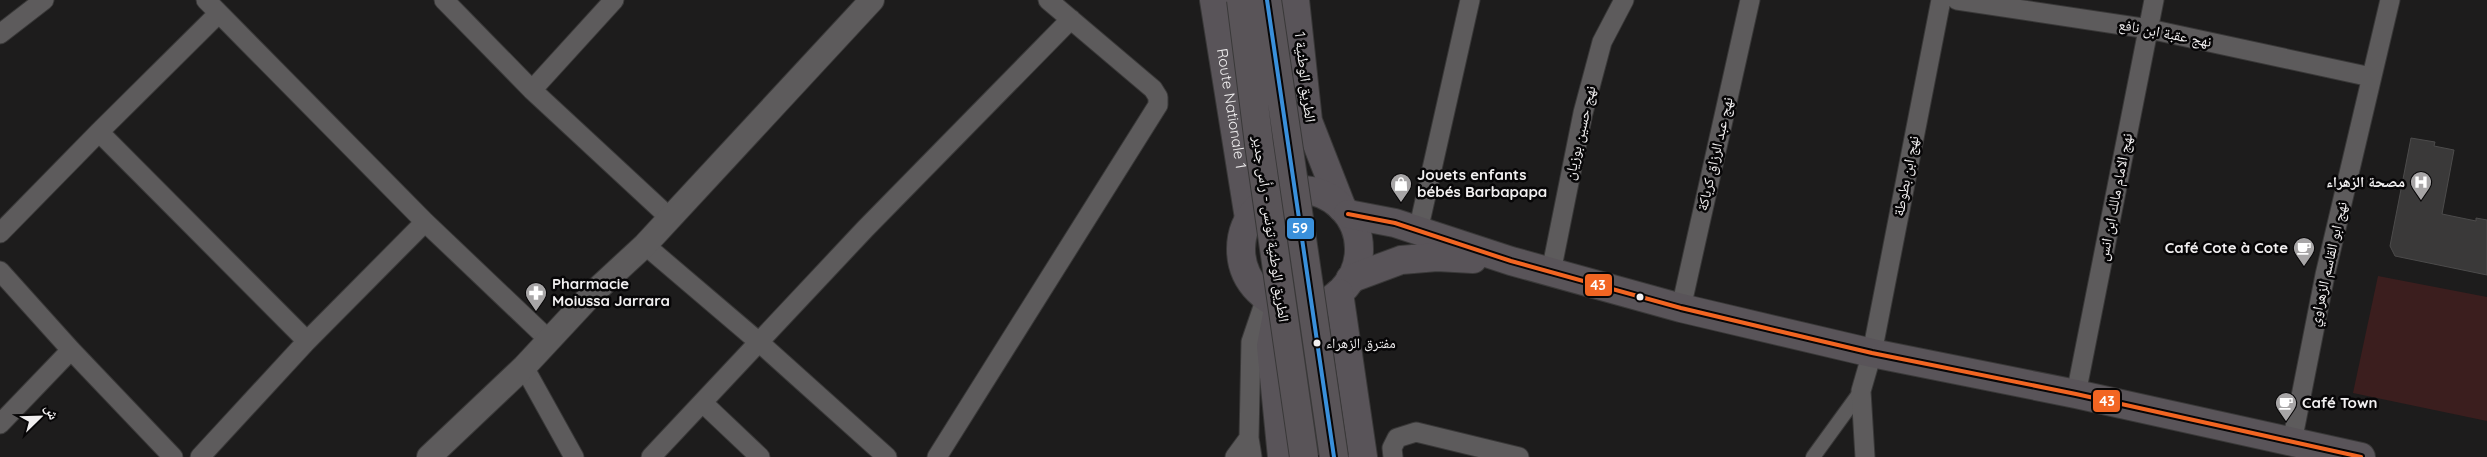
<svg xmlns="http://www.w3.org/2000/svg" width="2487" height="457" font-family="Quicksand,'Noto Naskh Arabic',sans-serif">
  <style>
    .green { fill: #3b1e1e }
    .building { fill: #3a3939; stroke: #4c4b4b }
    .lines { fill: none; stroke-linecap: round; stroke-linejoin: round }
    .pedestrian-casing { stroke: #393838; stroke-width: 16 }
    .minor-casing { stroke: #393838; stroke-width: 21 }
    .tertiary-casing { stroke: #393838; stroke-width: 26 }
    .primary-casing { stroke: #393838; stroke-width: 30 }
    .pedestrian { stroke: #5d5b5c; stroke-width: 14 }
    .minor { stroke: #5d5b5c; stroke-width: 19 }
    .tertiary { stroke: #5d5b5c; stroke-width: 24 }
    .primary { stroke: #595459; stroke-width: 28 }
    .trunk-bridge-casing { stroke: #393838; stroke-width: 30; stroke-linecap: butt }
    .trunk-bridge { stroke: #595458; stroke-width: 28 }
    .bus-1-casing { stroke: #070607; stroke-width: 8 }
    .bus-2-casing { stroke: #070607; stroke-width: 8 }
    .bus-1 { stroke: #3a90db; stroke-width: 4 }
    .bus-2 { stroke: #f26522; stroke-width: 4 }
    .bus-dot { fill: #f1eff0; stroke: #070607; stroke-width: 2 }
    .labels { text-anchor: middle; stroke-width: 5; stroke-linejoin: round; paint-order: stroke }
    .bus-label { font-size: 14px; fill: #f1eff0; stroke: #070607; text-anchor: start }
    .street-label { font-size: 15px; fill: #f1eff0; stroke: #070607 }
    .poi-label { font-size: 15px; font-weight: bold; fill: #f1eff0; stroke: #070607; text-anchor: start }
    .line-badge { stroke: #070607; stroke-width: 2 }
    .badge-label { font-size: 14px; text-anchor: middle; font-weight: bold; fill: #fff }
  </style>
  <rect width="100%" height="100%" fill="#1d1c1c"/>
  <path class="green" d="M2378,276L2487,297V421L2353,393Z"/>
  <path class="building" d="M2411,138L2435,142L2434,146L2454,150L2442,214L2476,221V218L2487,220V275L2395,256L2390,246Z"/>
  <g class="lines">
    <g class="pedestrian-casing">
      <path id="pedestrian" d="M1813,457L1861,391"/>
    </g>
    <g class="minor-casing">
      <path id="minor" d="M206,0L425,222L549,340
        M444,0L532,90L670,218
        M1957,0L2149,29L2371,77
        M0,34L44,0
        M532,90L614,0
        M99,132L307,341
        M1418,231L1470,0
        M0,233L99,132L218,14
        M645,245L760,343L887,457
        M0,271L71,350L173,457
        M1551,272L1583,113L1602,42L1624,0
        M1681,308L1750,0
        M524,367L574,457
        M2076,394L2154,0
        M703,403L760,457
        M0,424L71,350
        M2292,442L2325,275L2390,0
        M200,457L307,341L425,222
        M651,457L865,229L1071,19
        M937,457L1158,105V97L1153,89L1048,0
        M1235,457L1249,438
        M1252,457L1249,438L1251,342L1266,298
        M1393,457L1392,448L1397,438L1416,432L1519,457
        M1865,457L1861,391L1872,353L1941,0"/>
    </g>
    <g class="tertiary-casing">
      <path id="tertiary" d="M429,457L524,367L592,294L645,245L872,0"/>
    </g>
    <g class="primary-casing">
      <g id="primary">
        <path id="s1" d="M1214,0L1249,218"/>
        <path d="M1295,0L1308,121L1342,208"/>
        <circle cx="1300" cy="249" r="59"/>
        <path d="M1348,214L1395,223L1511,261L1681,308L1872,353L2076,394L2361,457"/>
        <path d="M1350,279L1401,260L1437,257L1473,259"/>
        <path d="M1339,293L1363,457"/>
        <path d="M1279,304L1271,346L1282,457"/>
      </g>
    </g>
    <use href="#pedestrian" class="pedestrian"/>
    <use href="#minor" class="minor"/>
    <use href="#tertiary" class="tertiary"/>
    <use href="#primary" class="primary"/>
    <g class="trunk-bridge-casing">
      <path id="trunk-bridge" d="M1241,0L1259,144L1304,457
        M1267,0L1334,457"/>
    </g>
    <use href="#trunk-bridge" class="trunk-bridge"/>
    <g class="bus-1-casing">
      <path id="bus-1" d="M1267,0L1334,457"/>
    </g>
    <g class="bus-2-casing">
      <path id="bus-2" d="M1348,214L1395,223L1511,261L1681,308L1872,353L2076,394L2361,457"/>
    </g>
    <use href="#bus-1" class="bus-1"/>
    <use href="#bus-2" class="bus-2"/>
  </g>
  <defs>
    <g id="hospital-pin" transform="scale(1.125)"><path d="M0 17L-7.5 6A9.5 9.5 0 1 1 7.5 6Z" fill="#a7a5a6" stroke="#070607"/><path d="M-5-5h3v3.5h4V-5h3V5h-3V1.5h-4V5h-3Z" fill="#fff"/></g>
    <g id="shop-pin" transform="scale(1.125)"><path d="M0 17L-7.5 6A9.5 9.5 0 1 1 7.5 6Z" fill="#a7a5a6" stroke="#070607"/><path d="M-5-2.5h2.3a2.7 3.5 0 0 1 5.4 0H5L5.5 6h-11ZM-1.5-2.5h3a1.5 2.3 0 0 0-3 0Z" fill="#fff"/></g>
    <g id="cafe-pin" transform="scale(1.125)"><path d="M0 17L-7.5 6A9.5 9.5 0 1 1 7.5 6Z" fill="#a7a5a6" stroke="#070607"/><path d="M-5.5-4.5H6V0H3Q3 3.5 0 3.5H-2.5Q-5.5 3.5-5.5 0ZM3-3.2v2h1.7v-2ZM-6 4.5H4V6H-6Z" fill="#fff"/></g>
    <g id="pharmacy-pin" transform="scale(1.125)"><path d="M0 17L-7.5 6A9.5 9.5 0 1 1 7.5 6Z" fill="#a7a5a6" stroke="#070607"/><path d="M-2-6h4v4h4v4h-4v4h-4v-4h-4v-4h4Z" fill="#fff"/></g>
  </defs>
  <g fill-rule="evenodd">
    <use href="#hospital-pin" x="2421" y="182"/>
    <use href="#shop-pin" x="1401" y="184"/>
    <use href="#cafe-pin" x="2304" y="248"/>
    <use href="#pharmacy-pin" x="536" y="293"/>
    <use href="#cafe-pin" x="2286" y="403"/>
  </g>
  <g class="bus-dot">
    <circle cx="1640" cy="297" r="4.5"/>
    <circle cx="1317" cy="343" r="4.5"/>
  </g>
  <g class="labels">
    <g class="bus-label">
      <text x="1326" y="348">مفترق الزهراء</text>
    </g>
    <g class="street-label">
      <text transform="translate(2165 33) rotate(11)" y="5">نهج عقبة ابن نافع</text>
      <text transform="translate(1305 77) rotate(83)" y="5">الطريق الوطنية 1</text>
      <text dy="5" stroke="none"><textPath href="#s1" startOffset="110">Route Nationale 1</textPath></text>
      <text transform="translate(1580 133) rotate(-77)" y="5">نهج حسين بوزيان</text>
      <text transform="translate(1715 154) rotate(-77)" y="5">نهج عبد الرزاق كرباكة</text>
      <text transform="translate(1906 176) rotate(-79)" y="5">نهج ابن بطوطة</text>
      <text transform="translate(2115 197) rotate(-79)" y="5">نهج الامام مالك ابن انس</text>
      <text transform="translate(1271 229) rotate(82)" y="5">الطريق الوطنية تونس - رأس جدير</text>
      <text transform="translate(2328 264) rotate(-77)" y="5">نهج ابو القاسم الزهراوي</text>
    </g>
    <g class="poi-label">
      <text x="1417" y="180">Jouets enfants<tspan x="1417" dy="17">bébés Barbapapa</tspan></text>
      <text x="2405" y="187" text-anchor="end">مصحة الزهراء</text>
      <text x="2288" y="253" text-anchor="end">Café Cote à Cote</text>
      <text x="552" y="289">Pharmacie<tspan x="552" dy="17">Moiussa Jarrara</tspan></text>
      <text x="2302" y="408">Café Town</text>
    </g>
  </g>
  <g class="line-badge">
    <rect x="1286" y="217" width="29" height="23" rx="5" fill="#3a90db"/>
    <rect x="1584" y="273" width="29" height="24" rx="5" fill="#f26522"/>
    <rect x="2092" y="389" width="29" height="24" rx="5" fill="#f26522"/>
  </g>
  <g class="badge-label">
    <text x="1300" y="233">59</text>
    <text x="1598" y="290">43</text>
    <text x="2107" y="406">43</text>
  </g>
  <g transform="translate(40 417) rotate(67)" stroke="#070607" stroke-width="4" paint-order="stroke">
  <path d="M0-4L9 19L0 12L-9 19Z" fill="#f1eff0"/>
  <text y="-8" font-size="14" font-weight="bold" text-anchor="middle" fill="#f1eff0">ش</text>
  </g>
</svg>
